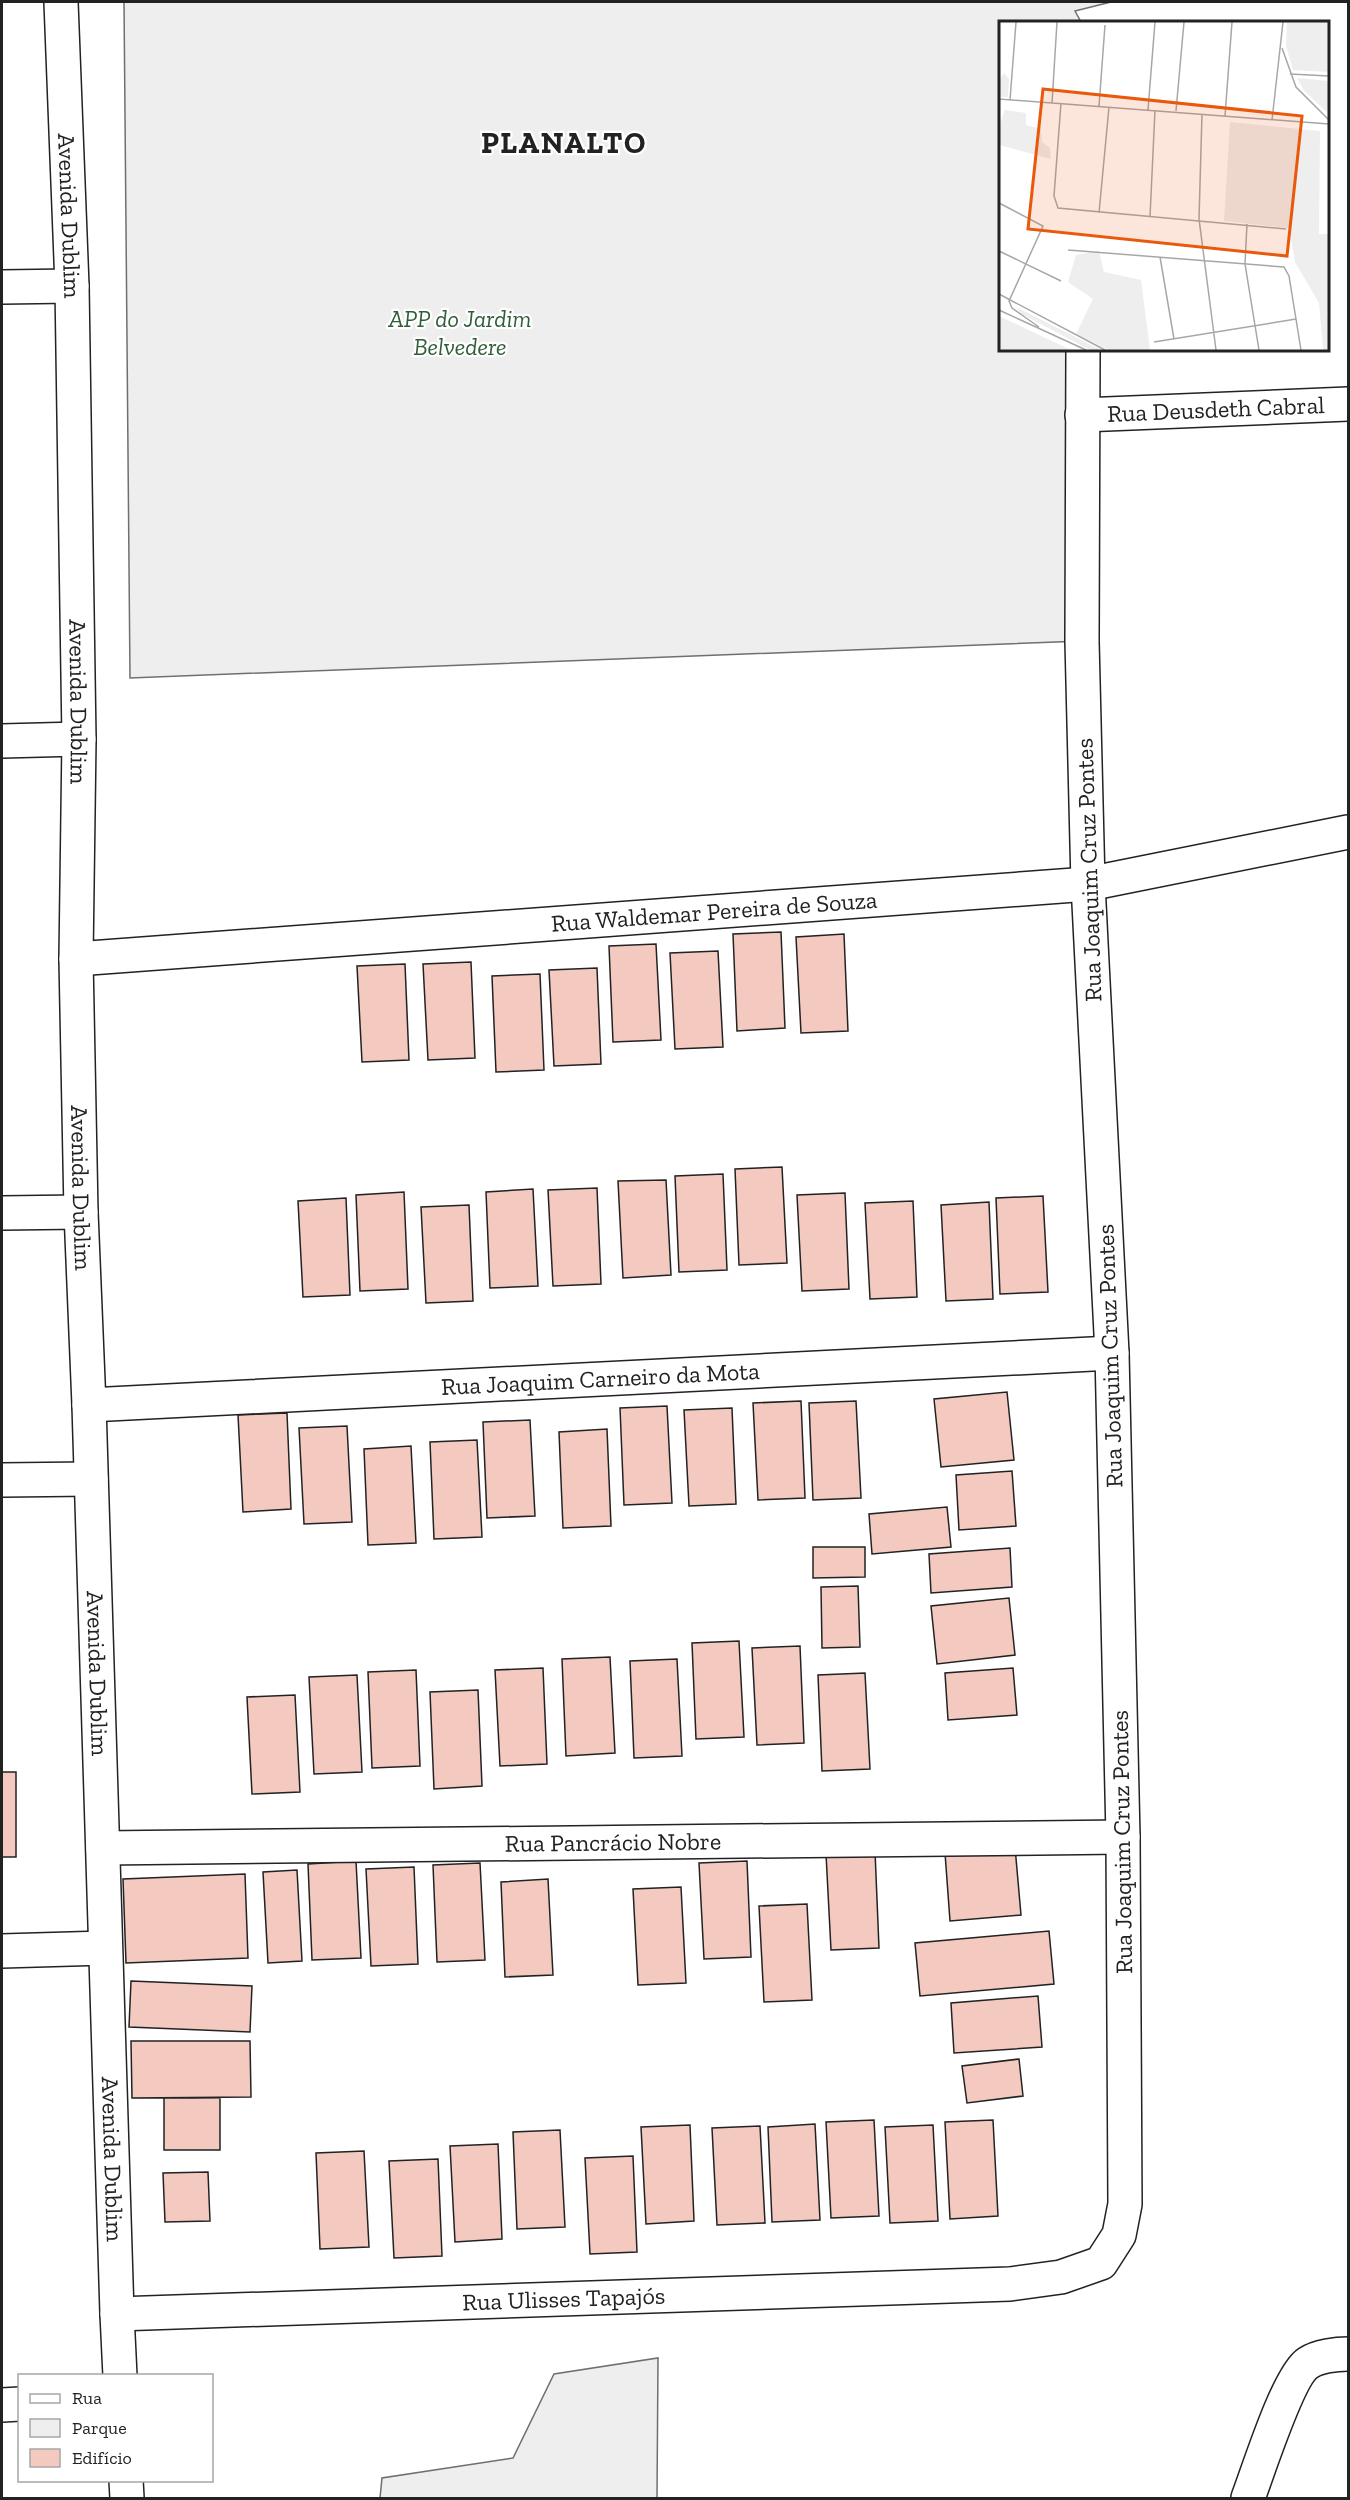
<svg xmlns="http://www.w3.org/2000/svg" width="1350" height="2500" font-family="'Zilla Slab',serif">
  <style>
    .green { fill: #eee; stroke: #6f6f6f; stroke-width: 1.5 }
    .building { fill: #f3c9c0; stroke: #222; stroke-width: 1.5 }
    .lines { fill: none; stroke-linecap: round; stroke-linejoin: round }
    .minor-casing { stroke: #222; stroke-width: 36 }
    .minor { stroke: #fff; stroke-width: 33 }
    .labels { text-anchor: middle; stroke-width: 4.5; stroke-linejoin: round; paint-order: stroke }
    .street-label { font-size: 24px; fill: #222; stroke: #fff }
    .park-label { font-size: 24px; font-style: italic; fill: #2f5e38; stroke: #fff }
    .district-label { font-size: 30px; font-weight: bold; letter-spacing: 1.5px; fill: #222; stroke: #fff }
    .inset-road { fill: none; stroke: #a7a7a7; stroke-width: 1.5 }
    .view { fill: #e8590c; fill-opacity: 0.15; stroke: #e8590c; stroke-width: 3 }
    .inset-edge { fill: none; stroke: #222; stroke-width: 3 }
  </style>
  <rect width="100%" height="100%" fill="#fff"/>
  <path class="green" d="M124,2H1111L1075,11L1081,22H1000V350H1085L1082,641L130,678Z
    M658,2358L657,2498H380L382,2478L513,2458L554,2374Z"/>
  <path class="building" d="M781,932L785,1028L737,1031L733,934Z
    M844,934L848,1031L801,1033L796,937Z
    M656,944L661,1040L613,1042L609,946Z
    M718,951L723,1047L675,1049L670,953Z
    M471,962L475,1058L428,1060L423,964Z
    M405,964L409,1060L362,1062L357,966Z
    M597,968L601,1064L554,1066L549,970Z
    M540,974L544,1070L496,1072L492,976Z
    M782,1167L787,1263L739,1265L735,1169Z
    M723,1174L727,1270L679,1272L675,1176Z
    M666,1180L671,1275L623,1278L618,1181Z
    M597,1188L601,1284L553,1286L548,1190Z
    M533,1189L538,1286L490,1288L486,1192Z
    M404,1192L408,1289L360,1291L356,1195Z
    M845,1193L849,1289L802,1291L797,1195Z
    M1043,1196L1048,1292L1000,1294L996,1198Z
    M346,1198L350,1295L303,1297L298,1201Z
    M913,1201L917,1297L870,1299L865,1203Z
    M989,1202L993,1299L946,1301L941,1205Z
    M469,1205L473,1301L426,1303L421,1207Z
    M1007,1392L1014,1460L941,1467L934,1399Z
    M801,1401L805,1498L758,1500L753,1403Z
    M856,1401L861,1498L813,1500L809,1403Z
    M667,1406L672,1503L624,1505L620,1408Z
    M732,1408L736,1504L689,1506L684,1410Z
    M287,1413L291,1509L243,1512L238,1415Z
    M530,1420L535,1516L487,1518L483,1422Z
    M347,1426L352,1522L304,1524L299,1428Z
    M607,1429L611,1526L563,1528L559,1432Z
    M477,1440L482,1537L434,1539L430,1442Z
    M411,1446L416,1543L368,1545L364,1449Z
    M1012,1471L1016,1526L959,1530L956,1475Z
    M947,1507L951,1547L872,1554L869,1514Z
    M813,1547H865V1577L813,1578Z
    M1010,1548L1012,1587L931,1593L929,1554Z
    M858,1586L860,1647L822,1648L821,1587Z
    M1009,1598L1015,1655L937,1664L931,1606Z
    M739,1641L744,1737L696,1739L692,1643Z
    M800,1646L804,1743L757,1745L752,1648Z
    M610,1657L615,1753L566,1756L562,1659Z
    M677,1659L682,1756L634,1758L630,1661Z
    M543,1668L547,1764L500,1766L495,1670Z
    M1013,1668L1017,1715L948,1720L945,1673Z
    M416,1670L420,1766L372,1768L368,1672Z
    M865,1673L870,1769L822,1771L818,1675Z
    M357,1675L362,1772L314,1774L309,1677Z
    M478,1690L482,1786L434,1789L430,1692Z
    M295,1695L300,1792L252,1794L247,1697Z
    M2,1772H16V1857H2Z
    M1015,1847L1021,1915L950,1921L945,1853Z
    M875,1851L879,1948L831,1950L826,1854Z
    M356,1861L361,1958L312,1960L308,1864Z
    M747,1861L751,1957L704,1959L699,1863Z
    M480,1863L485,1960L437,1962L433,1865Z
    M414,1867L418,1964L371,1966L366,1869Z
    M297,1870L302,1961L268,1963L263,1872Z
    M245,1874L248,1958L126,1963L123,1879Z
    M548,1879L553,1975L505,1977L501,1882Z
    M681,1887L686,1983L638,1985L633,1889Z
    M807,1904L812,2000L764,2002L759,1906Z
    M1049,1931L1054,1984L920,1996L915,1943Z
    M131,1981L252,1986L250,2032L129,2027Z
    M1038,1996L1042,2047L954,2053L951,2003Z
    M131,2041H250L251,2097L132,2098Z
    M1019,2059L1023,2096L967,2103L962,2066Z
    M164,2098H220V2150H164Z
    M874,2120L879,2216L831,2218L826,2122Z
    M993,2120L998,2216L950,2219L945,2122Z
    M815,2124L820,2220L772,2222L768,2127Z
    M690,2125L694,2221L646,2224L641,2127Z
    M933,2125L938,2221L890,2223L885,2127Z
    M760,2126L765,2223L717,2225L712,2128Z
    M560,2130L565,2227L517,2229L513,2132Z
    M498,2144L502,2239L455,2242L450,2146Z
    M364,2151L369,2247L320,2249L316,2153Z
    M633,2156L637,2252L590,2254L585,2158Z
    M438,2159L442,2256L394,2258L389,2161Z
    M208,2172L210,2221L165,2222L163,2173Z"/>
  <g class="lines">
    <g class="minor-casing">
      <g id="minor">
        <path id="s1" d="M61,2L72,286L79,739L76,959L81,1212L89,1405L117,2314L120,2376"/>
        <path d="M2,287L72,286"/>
        <path id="s2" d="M1082,415L1348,404"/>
        <path d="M2,741L79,739"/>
        <path id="s3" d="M76,959L1088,884L1348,832"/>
        <path d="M2,1213L81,1212"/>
        <path id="s4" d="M89,1405L1112,1353"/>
        <path d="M2,1480L91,1479"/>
        <path id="s5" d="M103,1848L1123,1837"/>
        <path d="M2,1951L105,1948"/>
        <path id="s6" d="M117,2314L1010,2284L1061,2277L1101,2263L1119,2235L1125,2204L1123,1837L1112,1353L1088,884L1082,641L1083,350"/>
        <path d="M2,2405L20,2404"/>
        <path d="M126,2480L127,2498"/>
        <path d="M1248,2498C1258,2472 1288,2376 1308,2363C1318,2356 1337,2354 1348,2354"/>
      </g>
    </g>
    <use href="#minor" class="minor"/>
  </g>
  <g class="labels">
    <g class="street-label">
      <text dy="8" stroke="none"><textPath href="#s1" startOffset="214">Avenida Dublim</textPath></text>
      <text dy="8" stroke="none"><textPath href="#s2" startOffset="134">Rua Deusdeth Cabral</textPath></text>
      <text dy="8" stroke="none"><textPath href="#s1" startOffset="700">Avenida Dublim</textPath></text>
      <text transform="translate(1089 870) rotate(-92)" y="8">Rua Joaquim Cruz Pontes</text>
      <text dy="8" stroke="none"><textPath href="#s3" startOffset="640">Rua Waldemar Pereira de Souza</textPath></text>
      <text dy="8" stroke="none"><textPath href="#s1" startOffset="1186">Avenida Dublim</textPath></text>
      <text transform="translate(1110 1356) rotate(-92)" y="8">Rua Joaquim Cruz Pontes</text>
      <text dy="8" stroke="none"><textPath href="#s4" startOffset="512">Rua Joaquim Carneiro da Mota</textPath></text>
      <text dy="8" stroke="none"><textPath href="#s1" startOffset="1672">Avenida Dublim</textPath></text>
      <text dy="8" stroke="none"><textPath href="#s5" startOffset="510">Rua Pancrácio Nobre</textPath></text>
      <text transform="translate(1122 1842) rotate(-91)" y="8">Rua Joaquim Cruz Pontes</text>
      <text dy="8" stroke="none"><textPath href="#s1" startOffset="2158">Avenida Dublim</textPath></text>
      <text dy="8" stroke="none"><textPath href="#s6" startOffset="447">Rua Ulisses Tapajós</textPath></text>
    </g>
    <g class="park-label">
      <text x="460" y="327">APP do Jardim<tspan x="460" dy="28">Belvedere</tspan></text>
    </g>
    <g class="district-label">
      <text x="564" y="153">PLANALTO</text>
    </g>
  </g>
  <g transform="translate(999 21)">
    <rect width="330" height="330" fill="#fff"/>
    <path d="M288,1H330V51L294,49L287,25ZM5,52L10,58L9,76H0V60ZM298,57L330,60V93L305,70ZM6,89L27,92V104L42,108L43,121L51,127L52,138L0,124V105ZM231,101L321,110L320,213H330V329H324L320,282L296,241L290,207L225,200ZM100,230L105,251L142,259L151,329H110L77,313L94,278L69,261L77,234ZM17,286L102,329H91L21,292ZM0,295L72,329H0Z" fill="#eee"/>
    <path class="inset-road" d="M283,27L297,66L330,99M291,53L330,55M0,78L330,103M11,79L17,1M53,82L58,1M62,82L55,175L59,187L287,208M100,85L106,4M149,89L156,1M177,90L185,1M203,93L200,198L217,329M226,95L233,1M273,99L284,1M0,182L44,205L10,280L13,287L40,306M100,192L110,86M151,196L156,89M248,203L246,243L260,329M69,229L285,246L290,255L302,329M0,230L62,260M161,236L175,318M0,273L106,329M0,289L87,329M155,321L297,298"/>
    <path class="view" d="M44,68L303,95L288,235L29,208Z"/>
    <rect width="330" height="330" class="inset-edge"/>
  </g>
  <rect width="1350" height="2500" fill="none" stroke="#222222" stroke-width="6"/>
  <rect x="18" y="2374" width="195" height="108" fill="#ffffff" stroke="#a7a7a7" stroke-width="1.5"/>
  <rect x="30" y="2394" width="30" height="9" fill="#ffffff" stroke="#a7a7a7" stroke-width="1.5"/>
  <text x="72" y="2404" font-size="18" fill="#222222">Rua</text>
  <rect x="30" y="2419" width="30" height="18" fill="#eeeeee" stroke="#a7a7a7" stroke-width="1.5"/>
  <text x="72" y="2434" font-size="18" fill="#222222">Parque</text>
  <rect x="30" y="2449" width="30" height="18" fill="#f3c9c0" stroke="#a7a7a7" stroke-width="1.5"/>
  <text x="72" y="2464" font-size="18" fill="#222222">Edifício</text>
</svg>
